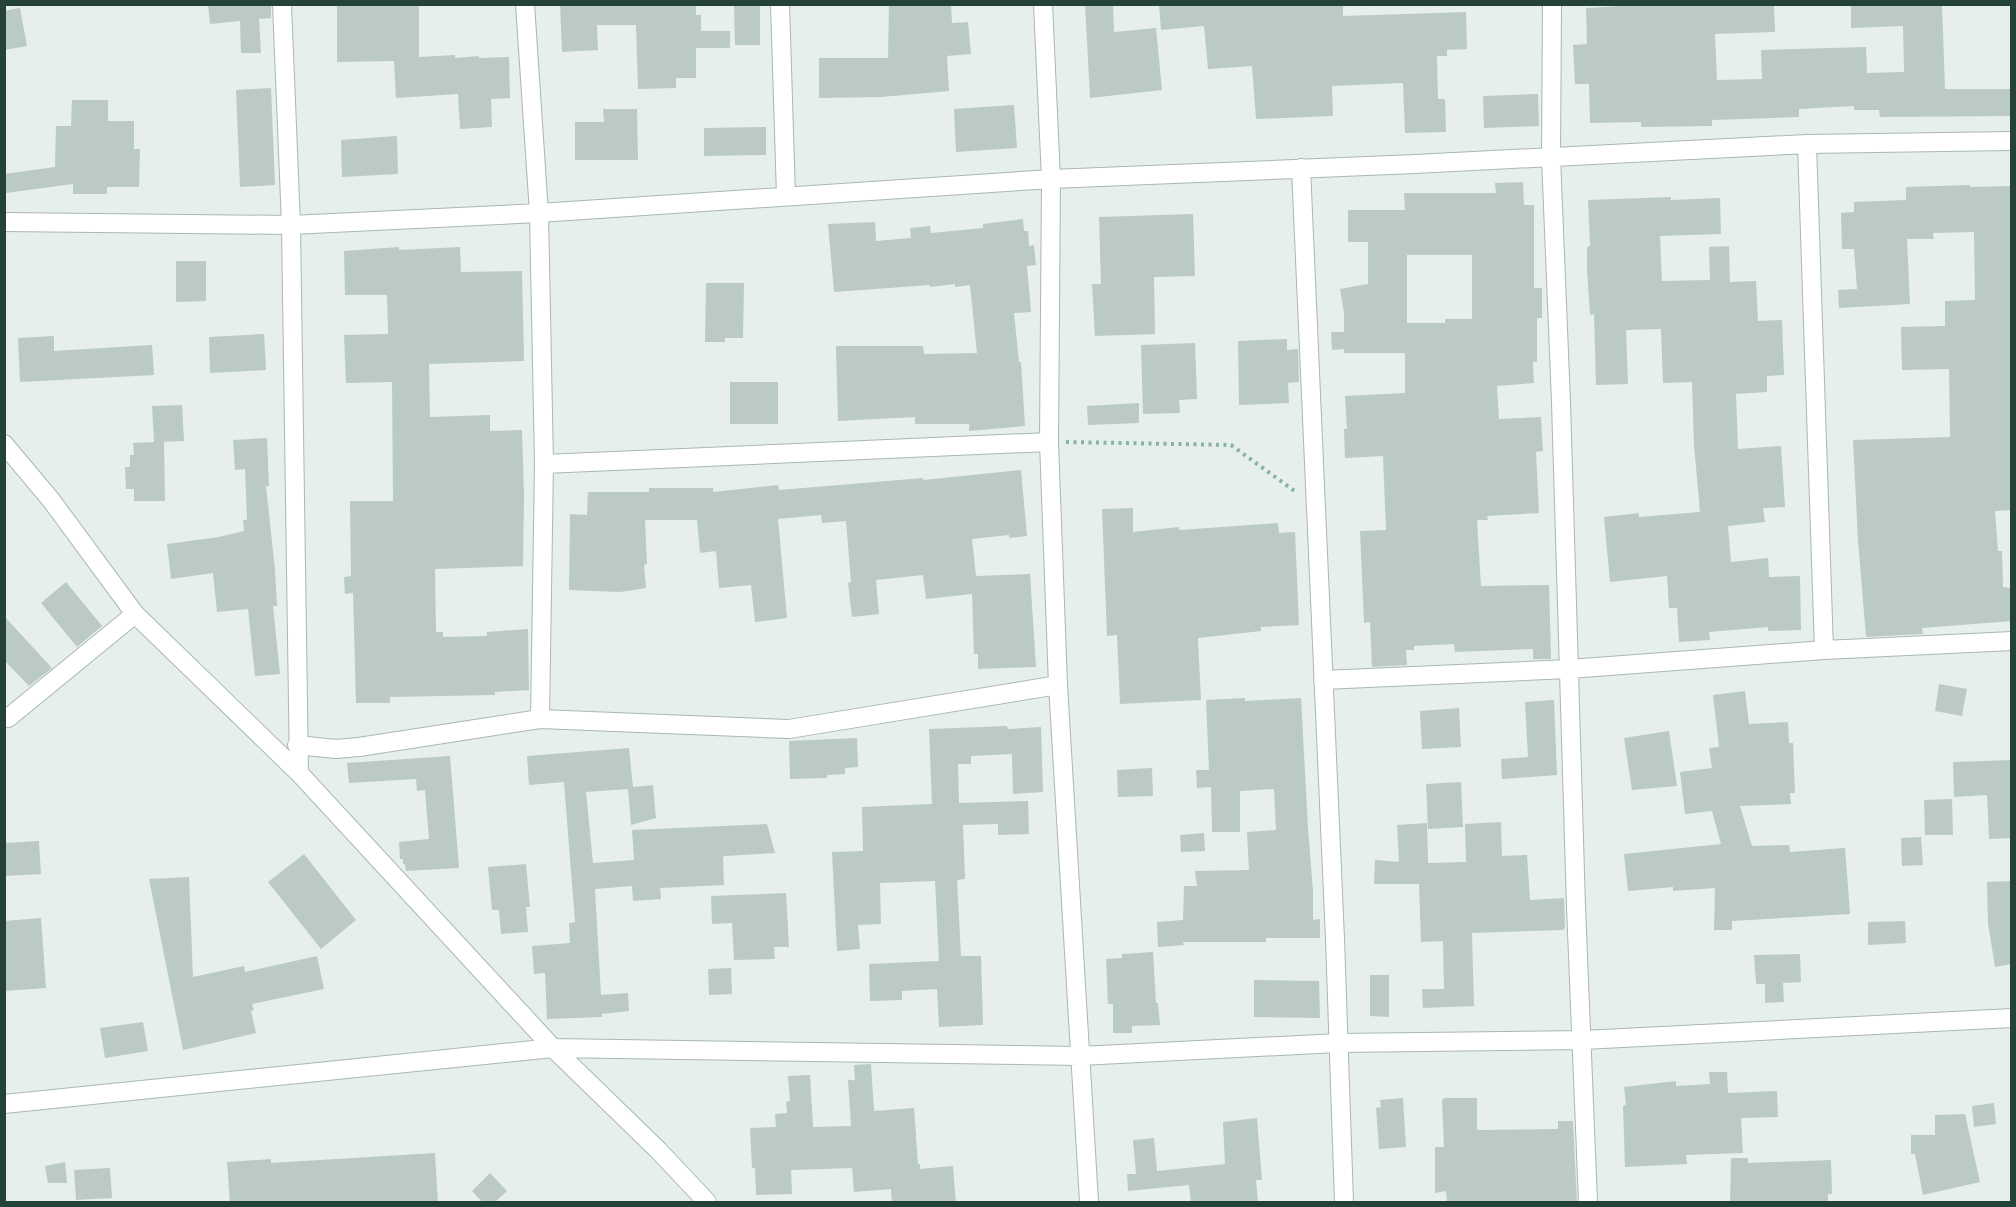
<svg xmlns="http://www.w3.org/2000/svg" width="2016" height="1207" font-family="Signika,sans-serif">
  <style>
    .building { fill: #bbcac4; fill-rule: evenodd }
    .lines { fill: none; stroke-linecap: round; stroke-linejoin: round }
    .minor-casing { stroke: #a8b8b2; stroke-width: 20 }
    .path { stroke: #86b3a5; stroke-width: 4; stroke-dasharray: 3 4.5; stroke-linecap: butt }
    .minor { stroke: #fff; stroke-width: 18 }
  </style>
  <rect width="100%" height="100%" fill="#e6efeb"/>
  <path class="building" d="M208,4H271V18L259,19L261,53H241L240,21L210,24Z
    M337,4H419V57L455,55V58L479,56V58L509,57L510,98L491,99L492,127L460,129L458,94L396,98L394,61L337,62Z
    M560,4H696V15H701V31H730V48H696V78H676V88L638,89L636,25H597L598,50L562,52Z
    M734,4H760V45H735Z
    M889,4H951L952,23L968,22L971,54L947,56L949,91L881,97L819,98V58H888Z
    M1085,4H1113L1114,32L1156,28L1162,90L1090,98Z
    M1159,4H1343V16L1466,12L1467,49L1447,50V56H1437L1438,99H1445L1446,132L1405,133L1403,83L1332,86L1333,116L1256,119L1252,66L1208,69L1204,26L1161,30Z
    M1655,4H1774L1775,32L1715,34L1717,80L1762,79L1761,50L1866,47L1867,73L1904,72L1903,26L1851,28V4H1942L1945,89H2012V116L1880,117L1879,110H1854V106L1799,109V117L1712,120V126L1641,127V122L1590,123L1589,84H1575L1573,45L1587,44L1586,8Z
    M20,8L27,46L4,50V11Z
    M271,88L275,185L240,187L236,90Z
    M1538,94L1539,126L1484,128L1483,96Z
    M72,100H108V121H134V149H140L139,187H107V194H73V184L6,193L4,174L55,167L56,126H71Z
    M1014,105L1017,148L956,152L954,109Z
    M603,109H637L638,160H575V122H604Z
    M766,127V155L704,156V128Z
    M397,136L398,174L342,177L341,140Z
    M1523,182L1524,205H1534V288H1542V318H1537V362H1533L1534,383L1497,386L1499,419L1541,417L1543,451L1536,452L1539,513L1487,516L1488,520H1477L1481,586L1549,585L1551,659H1533V649L1455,652L1454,644L1414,646V650H1406L1407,665L1372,667L1370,622L1364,623L1360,531L1386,530L1383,456L1345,458L1344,429H1347L1345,396L1405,393V353H1344V349L1332,350L1331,332H1344V313L1340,289L1368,284V242H1348V210H1405L1404,193H1496L1495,183ZM1407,255H1472V319H1445V323H1407Z
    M1970,185V187L2012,186V510L1995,511L1998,551H2002L2003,587L2012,588V621L1922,628L1923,634L1866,637L1858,540L1853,440L1950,437L1949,369L1902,370L1901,327L1945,326V301L1975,300L1974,232L1933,233L1934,239H1907L1910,304L1839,308L1838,290L1857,289L1854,249H1842L1841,213L1854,212V202L1906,200V187Z
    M1671,197V200L1720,198L1721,234L1660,236L1662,281L1710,280L1709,247L1729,246L1730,282L1756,281L1758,321L1782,320L1784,375L1767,376V392L1736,394L1738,449L1781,446L1785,507L1763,508L1765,522L1728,526L1731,562L1768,558L1769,577L1800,576L1801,630L1768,631V627L1709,632L1710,640L1679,642L1677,608H1669L1667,576L1610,582L1604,517L1639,513V517L1700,512L1694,445L1692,382L1663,383L1661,329L1626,330L1628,384L1596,385L1594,314L1590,315L1587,270V247L1590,246L1588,200Z
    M1193,214L1195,276L1154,277L1155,334L1095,336L1092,284H1101L1099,217Z
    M1023,219L1024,231H1028L1029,246L1034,245L1036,265L1027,266L1031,312L1014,313L1019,362H1021L1025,426L969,431V424H915V417L838,421L836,346H923L924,354L977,353L970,285L955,287V284L930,287V285L834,292L828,224L875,222L876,241L911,238L910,228L930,226L931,233L983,228V224Z
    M399,247V250L460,247L461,272L522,271L524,361L429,364L430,417L490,415V431L522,430L524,495L523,566L435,569L436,632H443V637L487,636V632L528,629L529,690L495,692V695L390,697V703H356L353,593L345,594L344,577L351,576L350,501H393L392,382L346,383L344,335L388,334L387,295H345L344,251Z
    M176,261H206V301L176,302Z
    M706,283H744L743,338H725V342H705Z
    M264,334L266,370L210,373L209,337Z
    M54,336V351L152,345L154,375L20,382L18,338Z
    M1287,339V350L1298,349L1299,382L1288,383L1289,403L1239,405L1238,341Z
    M1195,343L1197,399L1179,400L1180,413L1143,414L1141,345Z
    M730,382H778V424H730Z
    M1139,403V423L1088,425L1087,406Z
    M182,405L184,441L159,442H164L165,501H134V489H126L125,467H130V455H134L133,443L154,442L152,406Z
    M267,438L269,486H266L275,570L277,606H273L280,674L255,676L248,609L217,612L213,573L171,579L167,544L219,537L244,531L243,520H247L245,469L235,470L233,440Z
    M1021,470L1027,536L1009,538V535L972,539L976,576L1030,574L1036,667L978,669V654H974L972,594L926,599L923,575L876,580L879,614L852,617L848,583L851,582L846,521L822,523L821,515L778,519L787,618L755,622L751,585L719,588L716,551L700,553L697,520H645L647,564L644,565L646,588L620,592L569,590L570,514L587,515L588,492H649V488H713V492L778,485L779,490L923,478V480Z
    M1133,508V532L1179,527V530L1278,523L1279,533L1295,532L1299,625L1261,627V631L1198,638L1201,700L1120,704L1117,635L1107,636L1102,509Z
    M66,582L102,626L77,647L41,603Z
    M4,616L52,668L29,686L4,660Z
    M1939,684L1967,689L1962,716L1935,711Z
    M1745,691L1749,724L1788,722L1789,743H1793L1795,793H1790L1791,804L1740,806L1752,846L1789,845L1790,852L1845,848L1850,914L1732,921V930H1714L1715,888L1673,891V887L1628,891L1624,854L1721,844L1712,811L1685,814L1680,772L1712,768L1709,748L1719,747L1713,695Z
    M1245,698V701L1301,698L1308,828L1313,892V920L1320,919V938H1266V942H1183L1184,945L1158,947L1157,922L1183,920L1184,886H1197L1195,871L1249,870L1247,832L1276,830L1274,789L1240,791V832H1212L1211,787L1197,788L1196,770H1209L1206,700Z
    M1554,700L1557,775L1502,779L1501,759L1528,757L1525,702Z
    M1459,708L1461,747L1422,749L1420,711Z
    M1007,726L1008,729L1041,727L1043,792L1013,794L1012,754L971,756V764H958L959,803L1028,801L1029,834L998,835V824L963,825L965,879L957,880L961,956H981L983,1025L939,1027L937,989L902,991V1000L870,1001L869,964L939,961L935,881L880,883L881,924L858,925L860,949L837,951L832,852L863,851L862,807L932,804L929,729Z
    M1669,731L1677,786L1632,790L1624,738Z
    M857,738L858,767L845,768V774L827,775V778L790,779L789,741Z
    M629,748L633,787L653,785L656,818L631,825L628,789L586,792L593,863L634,860L632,830L767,824L775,853L725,856L723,857L724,885L660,888L661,899L633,901L632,886L595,889L601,995L628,993L629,1011L602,1014V1017L547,1019L545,973L534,974L532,946L570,943L569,923L575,922L564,782L529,785L527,756Z
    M450,756L459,868L406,871L405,864H403V859H400L399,842L429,839L425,790L417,791L416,779L349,783L347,763Z
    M2012,760V838L1989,839L1987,795L1954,797L1953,762Z
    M1152,768L1153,796L1118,797L1117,770Z
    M1461,782L1463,827L1428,829L1426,784Z
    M1952,799L1953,835H1925L1924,800Z
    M1501,822L1502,856L1527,855L1530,900L1564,898L1565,928L1563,930L1472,933L1474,1006L1423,1008L1422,989H1444L1443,941L1421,942L1419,884H1374L1375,860L1399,862L1397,825L1427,823L1428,863L1466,862L1465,824Z
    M1204,833L1205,851L1181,852L1180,835Z
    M1921,837L1923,865L1902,866L1901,838Z
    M39,841L41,874L4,876V843Z
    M304,854L356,920L321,949L268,882Z
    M526,864L530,907H526L528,932L501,934L499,910H492L488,867Z
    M189,877L193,977L244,966L245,972L317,956L324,989L252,1004L254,1010L251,1011L256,1033L183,1050L149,879Z
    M2012,881V964L1995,967L1988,923L1987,882Z
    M786,893L789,947H774L775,959L734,960L732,923L712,924L711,896Z
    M41,918L46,988L4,991V921Z
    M1905,921L1906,943L1868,945V922Z
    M1153,952L1156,1003H1158L1160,1025L1132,1026V1033H1113V1004H1108L1106,959L1122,958V954Z
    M1800,954L1801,982L1783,983L1784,1002L1765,1003V984H1756L1754,955Z
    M731,968L732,994L709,995L708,969Z
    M1370,975H1389V1017L1370,1016Z
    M1254,980L1319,981L1320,1018L1254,1017Z
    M143,1022L148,1051L105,1058L100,1028Z
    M871,1064L874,1111L914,1108L918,1164H920V1169L953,1166L956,1203H892L891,1189L854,1192L852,1168L791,1170L792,1194L756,1195L755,1168H752L750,1128L776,1127L775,1114L787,1113L786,1102L790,1101L788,1076L810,1075L813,1127L851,1126L848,1080H855L854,1065Z
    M1709,1072H1727L1728,1093L1777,1091L1778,1117L1741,1118L1743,1153L1686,1155L1687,1164L1625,1167L1623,1106L1626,1105L1624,1087L1676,1081V1086L1710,1084Z
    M1403,1098L1406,1147L1379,1149L1376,1108L1381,1107L1380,1100Z
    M1445,1098H1477V1130L1558,1129V1121H1573L1577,1203H1517V1201L1447,1203L1446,1191L1435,1193V1147H1444L1442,1100Z
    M1994,1103L1996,1124L1974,1127L1972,1106Z
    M1965,1114L1980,1182L1923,1195L1915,1154H1911V1135H1935V1115Z
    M1257,1118L1262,1180H1256L1258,1203H1191L1189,1185L1128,1191L1127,1174H1136L1133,1140L1154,1138L1157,1171L1225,1164L1223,1122Z
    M435,1153L438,1203H230L227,1162L271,1159V1163Z
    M1731,1158H1748V1163L1831,1160L1832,1194H1828V1203H1730Z
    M65,1162L67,1183H48L45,1166Z
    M110,1168L112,1198L76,1200L74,1170Z
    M490,1173L507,1191L494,1203H483L472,1191Z"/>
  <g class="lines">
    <g class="minor-casing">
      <path id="minor" d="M282,4L291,225L299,773
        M525,4L539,213L544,464L540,719
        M780,4L786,196
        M1043,4L1051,179L1049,442L1058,685L1089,1202
        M1552,4L1551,157L1561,402L1576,907L1588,1202
        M1807,144L1824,650
        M1301,168L1335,939L1344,1202
        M4,222L291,225L539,213L1051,179L1415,164L1807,144L2012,141
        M4,444L51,500L135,614L299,773L553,1048L659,1151L707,1202
        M544,464L1049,442
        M1323,680L1569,669L1824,650L2012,641
        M8,718L135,614
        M297,745L336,749L359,747L540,719L789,729L1058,685
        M4,1104L553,1048L1080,1056L1338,1043L1583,1040L2012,1018"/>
    </g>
    <path class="path" d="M1066,442L1231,445L1296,492"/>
    <use href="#minor" class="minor"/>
  </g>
  <rect width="2016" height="1207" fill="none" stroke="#24423a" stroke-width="12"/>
</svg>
